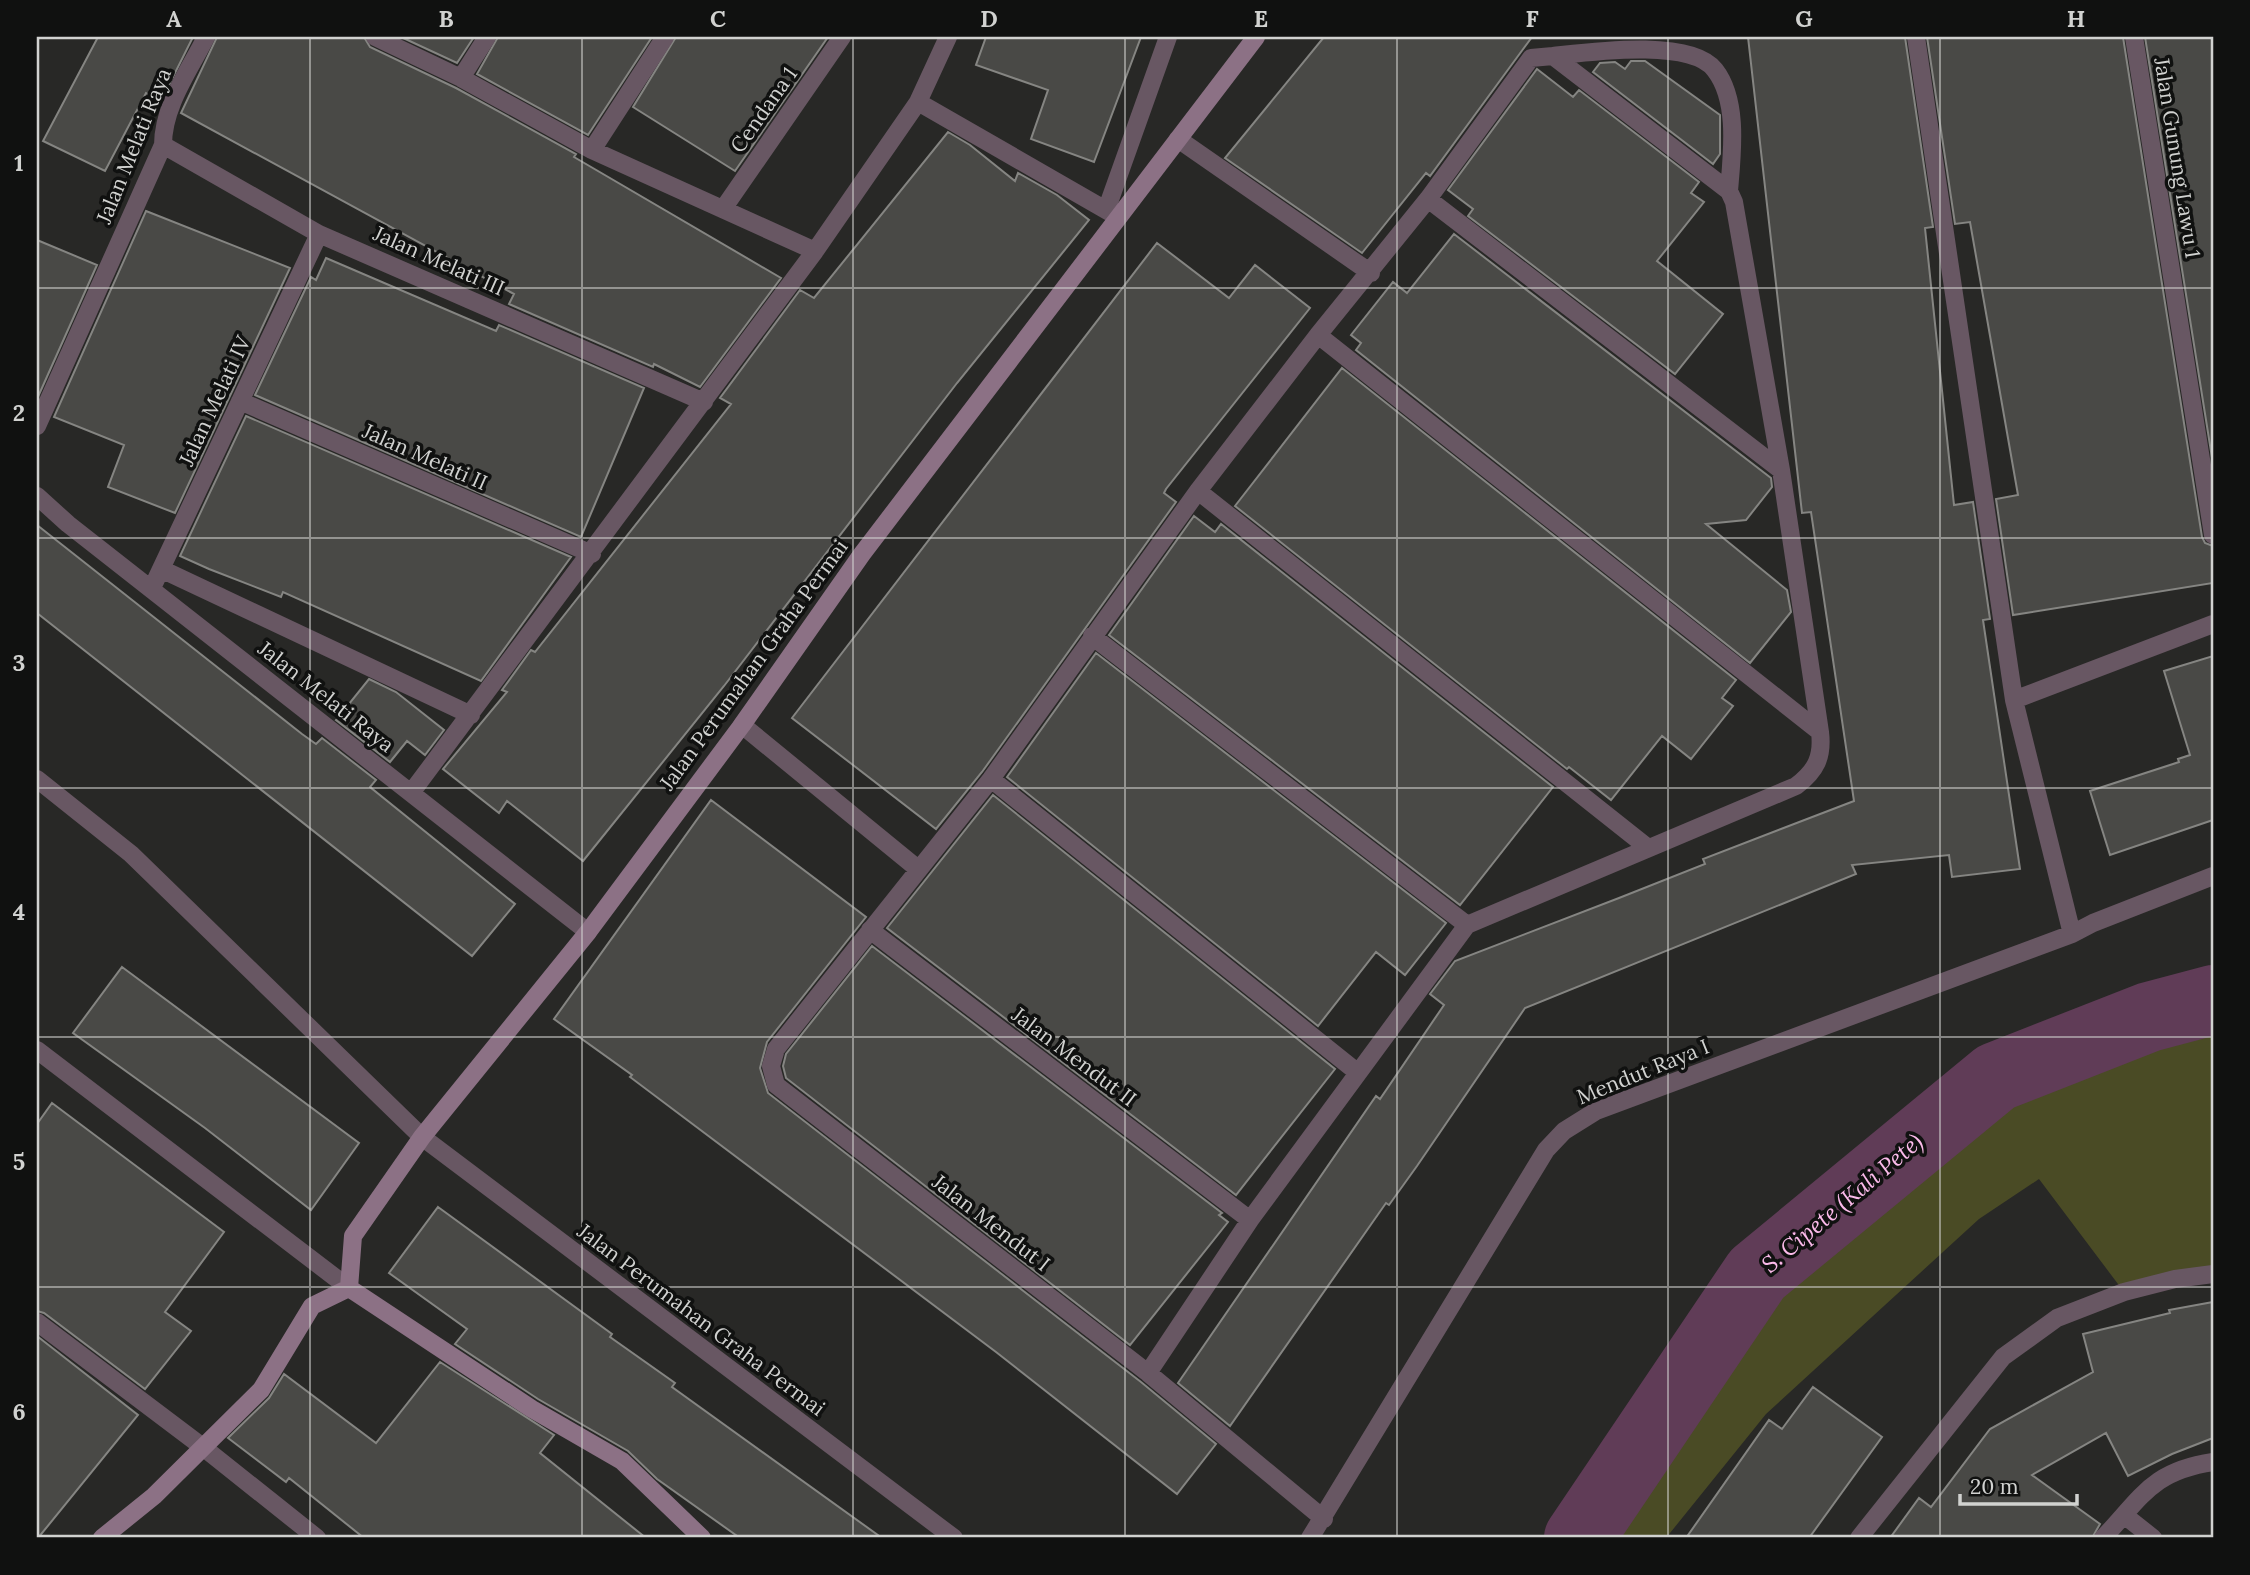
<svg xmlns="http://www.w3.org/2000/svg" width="2250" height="1575" font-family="Lora,serif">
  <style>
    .green { fill: #4a4b25 }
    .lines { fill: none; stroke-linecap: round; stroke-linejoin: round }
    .river { stroke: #603c57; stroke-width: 70 }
    .building { fill: #494946; stroke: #858582; stroke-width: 2 }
    .street { stroke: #685763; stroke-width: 18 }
    .secondary { stroke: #8c7185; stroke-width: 18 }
    .grid { fill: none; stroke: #d1d2d0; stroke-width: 2; stroke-opacity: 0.55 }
    .labels { text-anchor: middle; stroke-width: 7; stroke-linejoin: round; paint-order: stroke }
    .street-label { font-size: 21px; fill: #d1d2d0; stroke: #101110 }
    .water-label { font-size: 23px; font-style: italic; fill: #fbbaea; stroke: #101110 }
    .neatline { fill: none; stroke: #d1d2d0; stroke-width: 2.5 }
    .grid-label { font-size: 23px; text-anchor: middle; font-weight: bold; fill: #d1d2d0 }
  </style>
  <rect width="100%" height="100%" fill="#282826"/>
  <path class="green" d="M2213,1000V1274L2124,1292L2039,1179L1979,1219L1766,1414L1666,1538H1582L1757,1274L1996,1077L2149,1017Z"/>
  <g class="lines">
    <path class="river" d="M1579,1538L1757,1274L1996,1077L2149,1017L2213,1000"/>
  </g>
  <path class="building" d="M98,37H193L161,101L146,93L105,171L43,141Z
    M217,37H364L370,47L456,88L576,154L574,157L781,278L700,387L654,364L653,367L509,304L514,294L181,113Z
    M401,37H474L457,63Z
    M498,37H652L588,135L477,74Z
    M676,37H828L735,171L633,107Z
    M986,37H1141L1094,162L1031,139L1048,90L976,65Z
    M1324,37H1532L1430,176L1426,173L1362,253L1225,158Z
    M1748,37H1905L1933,227L1925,228L1954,505L1973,502L1990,619L1983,620L2020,869L1952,877L1949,855L1852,865L1856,874L1525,1008L1417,1166L1389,1205L1386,1203L1230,1426L1178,1383L1376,1096L1380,1099L1444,1005L1430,994L1455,961L1619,898L1705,864L1703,859L1854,801L1811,512L1802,513Z
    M1927,37H2123L2202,537L2205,543L2213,546V583L2013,615L1996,499L2018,495L1970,222L1955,224Z
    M2145,37H2213V464Z
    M1631,61H1645L1720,115V154L1713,164L1593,72L1600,63L1615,62L1625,69Z
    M1537,69L1573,97L1579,90L1699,182L1691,193L1704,202L1657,261L1723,314L1675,374L1468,216L1473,209L1448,190Z
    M948,132L970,145L1015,181L1018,173L1057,195L1089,220L957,383L724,686L583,861L507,801L499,813L443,769L507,692L502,690L531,650L535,652L731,404L720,398L800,290L814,298Z
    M146,211L290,268L175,513L108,487L124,445L54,417Z
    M1454,234L1771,478L1772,487L1746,520L1706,524L1787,590L1791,612L1750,663L1356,350L1361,343L1351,335L1393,282L1407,293Z
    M37,240L97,265L37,399Z
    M1157,243L1229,298L1255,265L1310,308L1166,489L1164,493L1176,502L982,772L936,829L792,718Z
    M326,258L496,331L499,325L644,388L581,537L255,395L311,277L316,280Z
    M1342,368L1736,680L1722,698L1733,706L1691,759L1662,736L1611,800L1569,767L1567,769L1235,506Z
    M246,416L571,557L481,681L283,592L281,597L209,569L180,556Z
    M1194,516L1215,532L1221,524L1553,787L1460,905L1109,635Z
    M37,525L302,734L316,744L322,738L376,780L370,787L515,904L472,956L37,613Z
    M1096,653L1446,923L1405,975L1376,952L1318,1026L1007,777Z
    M2213,656V820L2110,855L2090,791L2179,762L2178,759L2190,755L2164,671Z
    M369,679L396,692L444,730L425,755L407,741L390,762L336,720Z
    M993,795L1335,1069L1236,1195L887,928Z
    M711,800L866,917L767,1042L760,1068L768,1093L1141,1382L1216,1444L1177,1494L996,1352L630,1077L632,1075L554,1019Z
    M872,946L1222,1213L1219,1215L1228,1222L1130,1345L786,1078L783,1066L786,1054Z
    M122,967L359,1143L311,1210L205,1128L73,1033Z
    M52,1103L224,1232L165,1312L191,1331L145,1389L44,1313L37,1311V1124Z
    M438,1207L612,1334L610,1337L675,1383L672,1387L882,1538H740L657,1479L628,1451L538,1399L455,1344L467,1329L389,1273Z
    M2213,1302V1438L2172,1454L2128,1476L2106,1433L2032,1475L2100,1524L2092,1538H1890L1919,1498L1931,1507L1990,1429L2093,1372L2083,1334L2170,1313L2169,1310Z
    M37,1336L138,1415L38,1538H37Z
    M440,1362L554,1435L540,1453L646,1538H364L289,1478L286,1482L228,1438L269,1398L284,1374L376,1443Z
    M1813,1387L1882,1437L1809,1538H1686L1769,1420L1782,1429Z"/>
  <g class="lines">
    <path class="street" d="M375,37L461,78L592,150L815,251
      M1916,37L2014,700L2072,934
      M2134,37L2213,535
      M1553,56C1590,52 1691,38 1715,70C1739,101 1732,154 1729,191
      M461,78L487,37
      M918,102L1118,217
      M1178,139L1371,273
      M163,145L319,234L704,402
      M592,150L665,37
      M1428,199L1781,470
      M1107,208L1168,37
      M723,209L842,37
      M1318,335L1820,732
      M240,401L592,554
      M37,426L163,145C163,106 189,71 206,37
      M1198,491L1647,847
      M37,496L68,524L588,932
      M161,569L471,715
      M152,588L319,234
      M1092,636L1467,925
      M2014,700L2213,624
      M742,725L918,869
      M37,779L131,854L422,1137L954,1538
      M991,779L1357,1072
      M411,793L815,251L918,102L948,37
      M870,930L1250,1220
      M37,1050L349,1288
      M37,1322L204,1448L317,1538
      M1148,1373L1250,1220L1467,925L1796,786C1816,771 1823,757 1820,732L1781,470L1734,202L1729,191L1553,56L1531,58L1428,199L1318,335L1198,491L991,779L776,1049L771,1066L776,1085L1148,1373L1324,1519
      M2124,1515L2153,1538
      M1310,1538L1546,1150L1564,1131L1596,1111L2072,934L2093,923L2213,876
      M1859,1538L2003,1357L2057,1318L2124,1292L2175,1279L2213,1274
      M2103,1538C2142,1497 2152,1471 2213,1462"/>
    <path class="secondary" d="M349,1288L353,1236L422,1137L588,932L742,725L862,554L1256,37
      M102,1538L154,1496L261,1390L312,1306L349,1288L532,1409L622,1461L702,1538"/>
  </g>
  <path class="grid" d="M310,37V1538M582,37V1538M853,37V1538M1125,37V1538M1397,37V1538M1668,37V1538M1940,37V1538M37,288H2213M37,538H2213M37,788H2213M37,1037H2213M37,1287H2213"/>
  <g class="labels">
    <g class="street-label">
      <text transform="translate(764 110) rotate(-55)" y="7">Cendana 1</text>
      <text transform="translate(134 146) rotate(-68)" y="7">Jalan Melati Raya</text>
      <text transform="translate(2177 158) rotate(81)" y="7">Jalan Gunung Lawu 1</text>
      <text transform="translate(439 261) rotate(24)" y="7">Jalan Melati III</text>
      <text transform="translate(215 401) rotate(-65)" y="7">Jalan Melati IV</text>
      <text transform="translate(425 457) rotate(24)" y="7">Jalan Melati II</text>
      <text transform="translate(754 665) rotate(-54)" y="7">Jalan Perumahan Graha Permai</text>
      <text transform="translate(326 697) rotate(38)" y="7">Jalan Melati Raya</text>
      <text transform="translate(1074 1057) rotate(37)" y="7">Jalan Mendut II</text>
      <text transform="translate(1643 1072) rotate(-22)" y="7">Mendut Raya I</text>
      <text transform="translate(991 1223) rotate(38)" y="7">Jalan Mendut I</text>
      <text transform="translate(701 1320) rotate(37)" y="7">Jalan Perumahan Graha Permai</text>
    </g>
    <g class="water-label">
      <text transform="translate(1842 1203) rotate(-40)" y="8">S. Cipete (Kali Pete)</text>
    </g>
  </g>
  <rect width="2250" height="1575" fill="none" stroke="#101110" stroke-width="77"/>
  <path d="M1960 1494v10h117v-10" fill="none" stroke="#d1d2d0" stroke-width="3.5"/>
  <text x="1970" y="1494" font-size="21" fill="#d1d2d0" stroke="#101110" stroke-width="5" paint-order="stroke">20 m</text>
  <rect x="38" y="38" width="2174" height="1498" class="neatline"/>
  <g class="grid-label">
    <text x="174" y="27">A</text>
    <text x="446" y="27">B</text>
    <text x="718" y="27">C</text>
    <text x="989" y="27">D</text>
    <text x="1261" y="27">E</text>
    <text x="1532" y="27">F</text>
    <text x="1804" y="27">G</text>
    <text x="2076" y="27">H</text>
    <text x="19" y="171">1</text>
    <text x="19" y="421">2</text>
    <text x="19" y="671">3</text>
    <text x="19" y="920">4</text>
    <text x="19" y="1170">5</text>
    <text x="19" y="1420">6</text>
  </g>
</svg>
